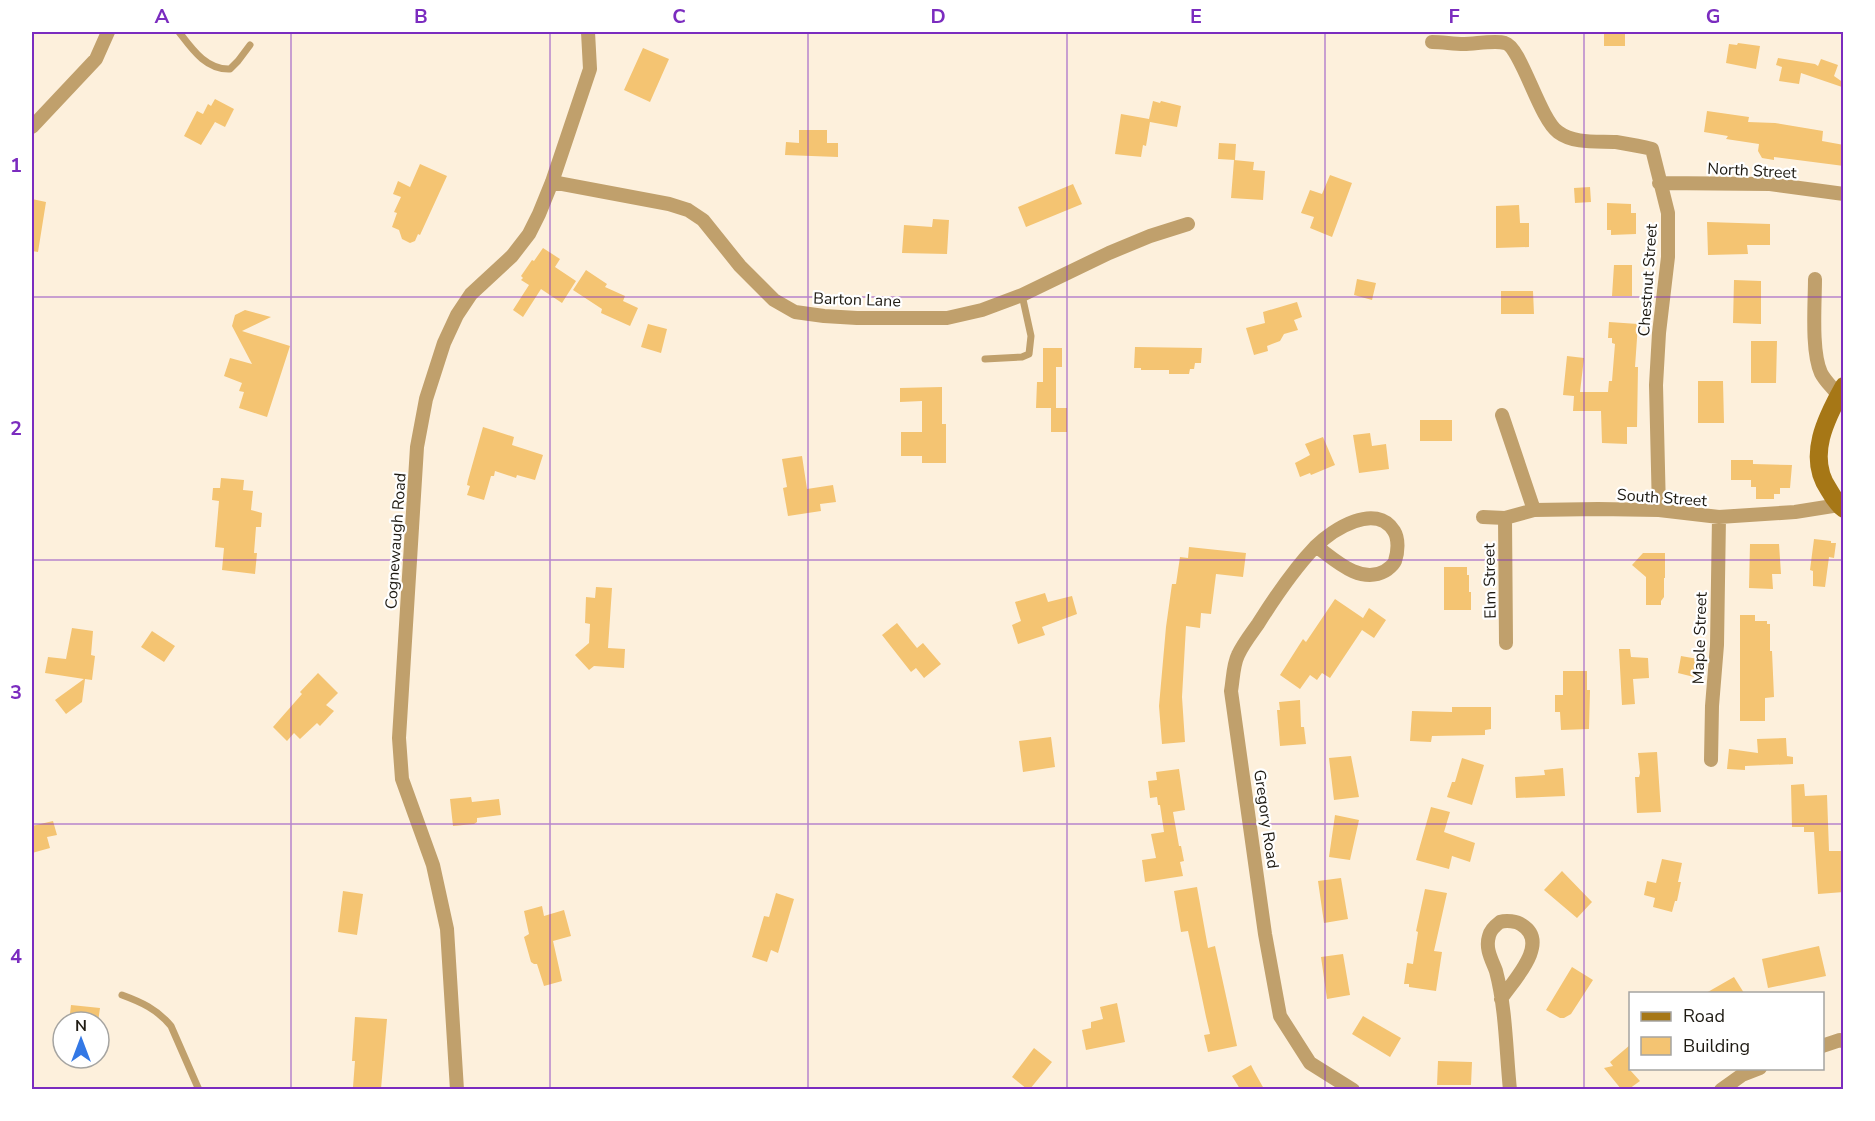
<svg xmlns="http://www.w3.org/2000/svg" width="1875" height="1121" font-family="'Nunito Sans',sans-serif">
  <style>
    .building { fill: #f4c472 }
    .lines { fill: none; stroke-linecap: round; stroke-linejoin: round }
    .lane { stroke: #c0a06c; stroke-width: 7 }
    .street { stroke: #c0a06c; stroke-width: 14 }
    .secondary { stroke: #a67716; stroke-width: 18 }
    .grid { fill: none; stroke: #7b2cbf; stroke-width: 1.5; stroke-opacity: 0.55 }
    .labels { text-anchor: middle; stroke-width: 4.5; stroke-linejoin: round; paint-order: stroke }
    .street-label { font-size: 16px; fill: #1f1b13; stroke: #fff }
    .neatline { fill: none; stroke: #7b2cbf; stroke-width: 2 }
    .grid-label { font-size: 20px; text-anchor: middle; font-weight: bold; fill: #7b2cbf }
  </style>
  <rect width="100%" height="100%" fill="#fdf0dc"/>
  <path class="building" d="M1604,32H1625V46H1604Z
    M1738,43L1760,46L1756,69L1726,63L1729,44L1737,45Z
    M643,48L669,59L650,102L624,90Z
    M1778,58L1815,64L1818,66L1821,59L1838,65L1834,76L1844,83V85L1842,87L1801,73L1799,84L1779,81L1782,67L1776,65Z
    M215,99L234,109L225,127L215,122L201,145L184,136L197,111L203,114L208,104L211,106Z
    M1153,101L1160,103L1161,101L1181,106L1177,127L1150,122L1146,146L1143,145L1141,157L1115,154L1121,114L1149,119Z
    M1707,111L1749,117L1748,122L1775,123L1823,131L1822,141L1844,145V166L1774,157V160L1762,158L1758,151L1759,144L1726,139L1728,136L1704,132Z
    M799,130H827V143H838V157L785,155L786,142L799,143Z
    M1219,143L1236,144L1235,160L1218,159Z
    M1234,160L1254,162L1253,170L1265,171L1263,200L1231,198Z
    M420,164L447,176L420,235L418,234L415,241L410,243L402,239L399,230L392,227L397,213L394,212L401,197L393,194L398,181L410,187Z
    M1330,175L1352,183L1332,237L1310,228L1314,217L1301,213L1310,190L1322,194Z
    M1073,184L1082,204L1026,227L1018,207Z
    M1590,187L1591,202L1575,203L1574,188Z
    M32,199L46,202L38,252L32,251Z
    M1607,203L1631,204V213H1636V234L1611,235V230H1607Z
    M1519,205L1520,223H1529V247L1496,248V206Z
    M933,219L949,220L947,254L902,253L904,225L932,227Z
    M1707,222L1770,224V245H1747L1748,254L1708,255Z
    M543,248L560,259L555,267L576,281L562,303L541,289L523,317L513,310L529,285L521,280L523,278L521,276L532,260L534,261Z
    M1614,265H1632V296H1612Z
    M586,270L607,284L605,287L625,296L623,301L638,308L630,326L601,313L602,309L573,290Z
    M1357,279L1376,283L1372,300L1354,295Z
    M1734,280L1761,281V324L1733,323Z
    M1501,291H1533L1534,314H1501Z
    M1297,302L1302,317L1294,320L1298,330L1284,334L1280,341L1267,346L1268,351L1254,355L1246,328L1265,323L1263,312Z
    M245,310L271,317L242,331L290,346L267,417L239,408L244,392L239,391L242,383L224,376L230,358L252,364L232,326L235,315Z
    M1609,322L1638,324L1635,367H1638L1637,427H1627V444L1602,443L1601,411H1573L1574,396L1563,395L1567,356L1584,358L1580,392H1608L1609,381H1612L1615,344L1612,343V338H1608Z
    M648,324L667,329L661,353L641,347Z
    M1751,341H1777L1776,383H1751Z
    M1135,347L1202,348L1201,363H1195L1194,369H1190L1189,374H1169V370H1141V368H1134Z
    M1043,348H1062V367H1056V408H1067V432H1051V408H1036L1037,382H1043Z
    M1698,381H1723L1724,423H1698Z
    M942,387V424H946V463H922V456H901V432H922V401L900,402V388Z
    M1420,420H1452V441H1420Z
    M483,427L514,437L512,445L543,455L535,480L517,475L516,478L495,471L494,476H491L484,500L467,495L470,486L467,485L468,480Z
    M1370,433L1372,446L1386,444L1389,469L1359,473L1353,435Z
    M1323,437L1335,465L1311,475L1310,473L1300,477L1295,463L1310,455L1305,444Z
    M802,456L807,489L833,485L836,502L820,504L821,511L788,516L783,488L787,487L782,459Z
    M1731,460H1753V464L1792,465L1790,488H1780V494H1774V499H1756V487H1751V480H1731Z
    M221,478L244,480L243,490L253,491L251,510L262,513L261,527H256L254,553H257L255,574L222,570L224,548L215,547L219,501L212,500L213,488H220Z
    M1814,539L1831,541V543H1836L1834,558L1829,557L1825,587L1813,586V571L1810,570Z
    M1750,544H1779L1781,574H1772L1773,589L1749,588Z
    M1189,547L1246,553L1243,577L1216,574L1211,614L1201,613L1200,628L1186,626L1182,697L1185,742L1162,744L1159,706L1166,627L1172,584H1176L1180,557L1188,558Z
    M1643,553H1665V578H1664V597L1661,601V605H1646V577L1632,565Z
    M1444,567H1467V575H1469V592H1471V610H1444Z
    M596,587L612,588L608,648L625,649L624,668L594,666L589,670L575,655L589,643L590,624L585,623L586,597L595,598Z
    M1045,593L1048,602L1072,596L1077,614L1042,627L1045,635L1018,644L1012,625L1021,621L1015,602Z
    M1335,599L1363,618L1369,608L1386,620L1374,638L1362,630L1330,678L1322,673L1317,680L1310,675L1300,689L1280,675L1303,639L1306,642Z
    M1740,615H1755V621H1767V624H1770V651H1772L1774,697L1765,698V721H1740Z
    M897,623L917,648L923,643L941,664L924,678L916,668L911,672L882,635Z
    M72,628L93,631L91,655L95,656L92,680L85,679L82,702L66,714L55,700L84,679L45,673L48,657L66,659Z
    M152,631L175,646L164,662L141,647Z
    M1619,649H1630L1631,657L1648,658L1649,678L1633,679L1635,704L1622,705Z
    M1681,656L1698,659L1694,677L1678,673Z
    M1563,671H1587V690H1590L1589,729L1561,730L1560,712H1555V695H1563Z
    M318,673L338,693L326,705L334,711L320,726L317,723L300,739L294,733L287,741L273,727L302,694L300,692Z
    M1300,700L1301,727H1304L1306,744L1280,746L1277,710H1280L1279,702Z
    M1452,707H1491V729L1485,730V735L1432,736L1431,742L1410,741L1412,711L1452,712Z
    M1051,737L1055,767L1023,772L1019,741Z
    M1786,738L1787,756L1793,757V764L1745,766V770L1727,769L1729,749L1758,753L1757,739Z
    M1657,752L1661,812L1637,813L1635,777H1639L1640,773L1638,753Z
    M1351,756L1359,797L1334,800L1329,758Z
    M1462,758L1484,765L1472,805L1447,797L1452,782H1455Z
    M1563,768L1565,796L1516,798L1515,777L1545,775L1544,770Z
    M1179,769L1185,810L1173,812L1179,846H1181L1184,861L1180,862L1183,876L1145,882L1142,860L1156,858L1151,834L1164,832L1160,805H1158L1157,797L1150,798L1148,781L1157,780L1156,772Z
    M1804,784L1805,796L1827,795L1829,851H1841L1842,860H1844V892L1818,894L1814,832H1804V827H1792L1791,785Z
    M471,797L472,802L499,799L501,815L477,818V822L474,824L453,826L450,799Z
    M1431,807L1450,812L1444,832L1475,843L1470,862L1452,856L1449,869L1416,860Z
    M1335,815L1359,820L1350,860L1329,857Z
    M53,821L57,835L47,837L50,848L32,853V826Z
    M1662,859L1682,863L1678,882H1681L1677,901H1675L1672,912L1653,907L1655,898L1644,895L1647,881L1656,883Z
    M1562,871L1592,902L1577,918L1544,890Z
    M1341,878L1348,919L1324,923L1318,881Z
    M1197,887L1208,948L1215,946L1237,1046L1208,1052L1204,1035L1210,1034L1206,1017L1188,931L1181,932L1174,891Z
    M1425,889L1447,893L1434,951L1442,952L1436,991L1409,987V984H1404L1407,963L1413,964L1418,932L1416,931Z
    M343,891L363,894L357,935L338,932Z
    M776,893L794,899L778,953L771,950L767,962L752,957L764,916L769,917Z
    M542,906L544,916L564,910L571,936L553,941L562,981L544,986L537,964H534L531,962L524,937L529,934L524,911Z
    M1819,946L1826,976L1768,988L1762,959Z
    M1343,954L1350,995L1327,999L1321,957Z
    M1572,967L1593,980L1571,1014L1564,1018H1560L1546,1010Z
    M1734,977L1744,993H1706Z
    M1117,1003L1125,1042L1086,1050L1082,1030L1091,1028V1022L1103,1019L1100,1007Z
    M71,1005L100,1008L98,1022H69Z
    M1363,1016L1401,1038L1390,1057L1352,1034Z
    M355,1017L387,1019L381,1089L353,1087L355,1061H352Z
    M1630,1045V1070L1640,1081L1629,1089H1621L1604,1068L1613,1066L1610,1062Z
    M1034,1048L1052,1062L1030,1089H1027L1012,1077Z
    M1438,1061L1472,1062L1471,1085H1437Z
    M1251,1065L1254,1071L1264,1089H1240L1232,1076Z"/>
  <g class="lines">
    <path class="lane" d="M179,32C192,49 206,70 230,69L238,61L250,45
      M985,359L1022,357L1029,354L1031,336L1022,295
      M122,995C141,1002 157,1009 171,1026L199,1090"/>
    <path class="street" d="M1432,42C1443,42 1453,44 1464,44C1475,44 1495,40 1505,43C1521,47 1539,118 1558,132C1574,144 1597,141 1616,142C1628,144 1640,146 1652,149L1668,213V257L1659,333L1656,385L1659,510
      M32,127L96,59L108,32
      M552,182L669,204L688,210L703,220L740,266L774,300L795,312L824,316L857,318H947L982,310L1022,295L1109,253L1150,236L1188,224
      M1659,183L1770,184L1844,194
      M1815,279C1815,303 1811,351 1821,373C1825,381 1833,388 1838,395
      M1502,415L1534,510
      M1483,517L1505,518L1534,510L1598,509L1659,510L1719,517L1795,512L1839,505
      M1505,518L1506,643
      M1316,546C1334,559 1360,585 1385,571C1389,568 1393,566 1395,561C1398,552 1399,539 1394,531C1376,502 1333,529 1315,547C1293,570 1275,597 1258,624C1251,634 1243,644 1238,655C1233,665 1233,680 1231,691L1265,934L1280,1016L1310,1063L1353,1090
      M1711,760L1712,706L1717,645L1719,517
      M1501,999C1512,982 1551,943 1522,925C1517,921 1506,920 1500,922C1496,925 1490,931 1489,936C1485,949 1492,960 1496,971C1506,1009 1506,1051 1510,1090
      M1822,1046L1840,1040L1844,1041
      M457,1090L447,929L433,865L402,779L399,738L417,447L426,399L444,343L457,315L471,294L512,256L529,234L539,214L552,182L590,69L588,32
      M1721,1090L1742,1075L1760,1068"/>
    <path class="secondary" d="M1844,386C1826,418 1806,457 1829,490C1833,497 1837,504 1844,509"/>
  </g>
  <path class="grid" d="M291,32V1090M550,32V1090M808,32V1090M1067,32V1090M1325,32V1090M1584,32V1090M32,297H1844M32,560H1844M32,824H1844"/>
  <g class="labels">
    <g class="street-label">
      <text transform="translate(1752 170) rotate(3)" y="6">North Street</text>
      <text transform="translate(1647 280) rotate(-86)" y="6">Chestnut Street</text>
      <text transform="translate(857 299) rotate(2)" y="6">Barton Lane</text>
      <text transform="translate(1662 497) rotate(4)" y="6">South Street</text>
      <text transform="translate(395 541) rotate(-86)" y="6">Cognewaugh Road</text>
      <text transform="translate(1489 581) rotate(-91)" y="6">Elm Street</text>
      <text transform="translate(1699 638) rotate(-88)" y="6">Maple Street</text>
      <text transform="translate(1267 819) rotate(82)" y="6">Gregory Road</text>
    </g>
  </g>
  <rect width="1875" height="1121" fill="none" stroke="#ffffff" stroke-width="66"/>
  <rect x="1629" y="992" width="195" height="78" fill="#ffffff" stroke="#a5a4a1" stroke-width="1.5"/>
  <rect x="1641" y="1012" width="30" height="9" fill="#a67716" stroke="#a5a4a1" stroke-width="1.5"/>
  <text x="1683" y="1022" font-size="18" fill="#1f1b13">Road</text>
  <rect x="1641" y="1037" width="30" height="18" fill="#f4c472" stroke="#a5a4a1" stroke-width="1.5"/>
  <text x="1683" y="1052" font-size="18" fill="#1f1b13">Building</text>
  <g transform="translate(81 1040)"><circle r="28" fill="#ffffff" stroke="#a5a4a1" stroke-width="1.5"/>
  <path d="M0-4.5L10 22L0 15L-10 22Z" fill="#3378e5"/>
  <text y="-9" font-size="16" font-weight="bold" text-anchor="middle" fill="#1f1b13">N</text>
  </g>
  <rect x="33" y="33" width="1809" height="1055" class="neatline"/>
  <g class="grid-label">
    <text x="162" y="23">A</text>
    <text x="421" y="23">B</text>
    <text x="679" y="23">C</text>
    <text x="938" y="23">D</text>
    <text x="1196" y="23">E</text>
    <text x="1454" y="23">F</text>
    <text x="1713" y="23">G</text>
    <text x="16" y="172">1</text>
    <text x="16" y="435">2</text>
    <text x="16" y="699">3</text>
    <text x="16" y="963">4</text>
  </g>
</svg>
